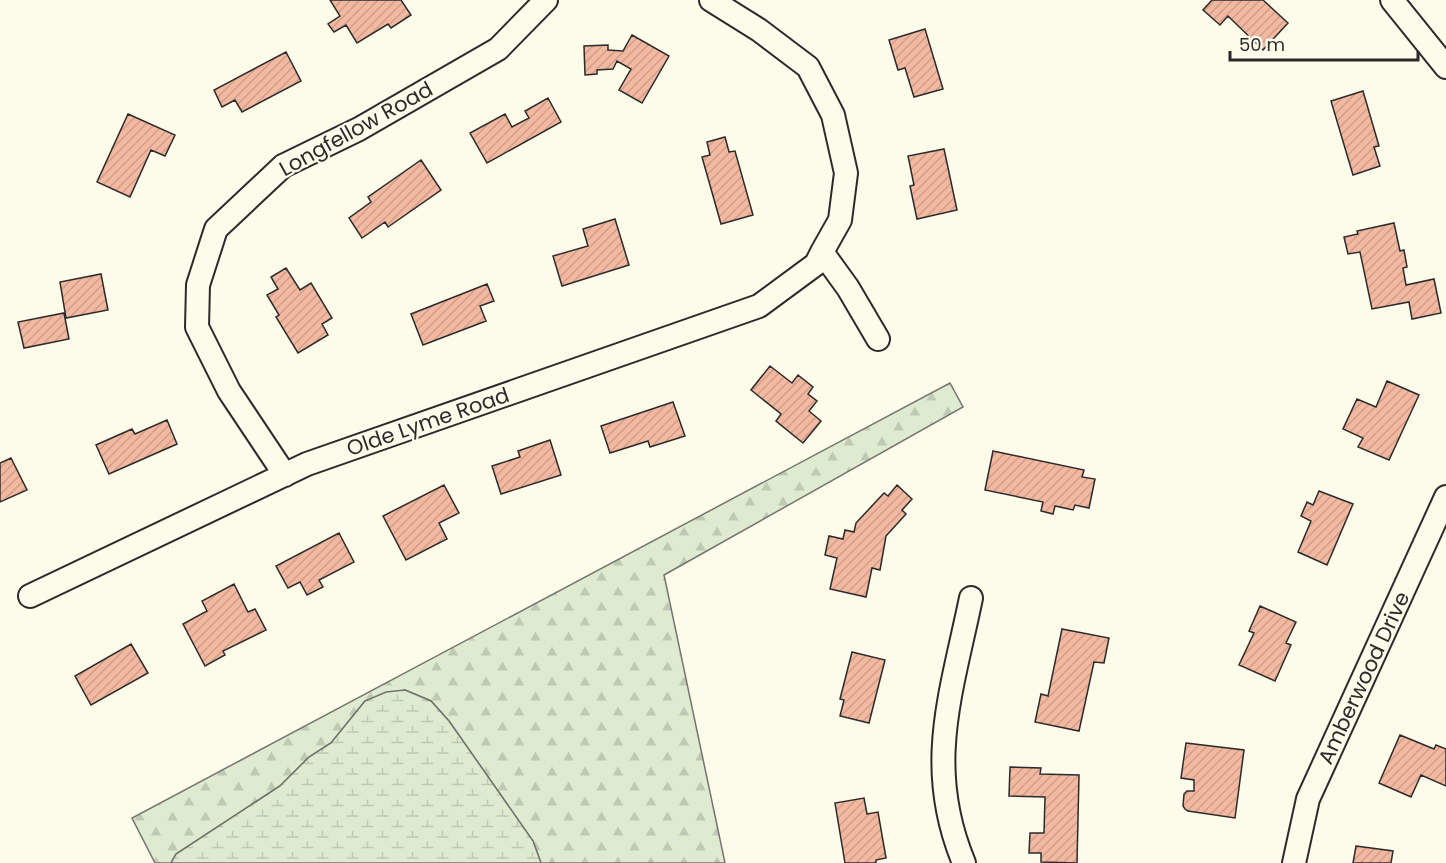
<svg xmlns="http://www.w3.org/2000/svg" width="1446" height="863" font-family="Poppins,sans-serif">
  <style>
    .forest { fill: url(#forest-firs); stroke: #74746e; stroke-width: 1.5 }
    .wetland { fill: url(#wetland-marsh); stroke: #74746e; stroke-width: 1.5 }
    .building { fill: url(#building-hatch); stroke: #2b2b2b; stroke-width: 1.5 }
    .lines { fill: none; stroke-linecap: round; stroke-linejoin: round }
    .minor-casing { stroke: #2b2b2b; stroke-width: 26 }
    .minor { stroke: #fdfbea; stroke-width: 22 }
    .labels { text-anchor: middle; stroke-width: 4.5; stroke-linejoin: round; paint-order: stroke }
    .street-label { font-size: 21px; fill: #2b2b2b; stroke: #fdfbea }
  </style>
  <defs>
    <pattern id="forest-firs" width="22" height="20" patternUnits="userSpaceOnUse" patternTransform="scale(1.5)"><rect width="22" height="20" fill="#deebd1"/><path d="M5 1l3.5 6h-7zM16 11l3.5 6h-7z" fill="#bfcab4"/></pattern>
    <pattern id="wetland-marsh" width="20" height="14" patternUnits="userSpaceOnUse" patternTransform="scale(1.5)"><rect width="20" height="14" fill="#deebd1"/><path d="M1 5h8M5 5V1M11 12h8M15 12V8" fill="none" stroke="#bfcab4"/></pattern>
    <pattern id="building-hatch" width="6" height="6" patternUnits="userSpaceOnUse" patternTransform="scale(1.5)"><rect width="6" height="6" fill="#f2b8a0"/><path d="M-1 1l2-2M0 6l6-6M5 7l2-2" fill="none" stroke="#d09e8a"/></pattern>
  </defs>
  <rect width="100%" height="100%" fill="#fdfbea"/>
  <path class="forest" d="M950,383L963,407L664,575L725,863H541L533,841L449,721L431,701L405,690L365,701L331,743L309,757L280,786L176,854L171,863H155L132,818Z"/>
  <path class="wetland" d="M405,690L431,701L449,721L533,841L541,863H171L176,854L280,786L309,757L331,743L365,701L386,692Z"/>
  <path class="building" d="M330,0H401L411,15L391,28L388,24L357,43L346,25L334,32L328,24L340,16Z
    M1212,0H1263L1288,23L1263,50L1228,16L1220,25L1203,10Z
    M925,29L943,89L914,97L905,68L898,70L889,40Z
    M632,35L669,56L642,103L619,90L631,69L617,61L613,69L597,70V74L585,75L584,46L608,45V50L623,51Z
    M286,52L301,81L242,112L235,100L222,107L214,90Z
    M1363,91L1379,146L1374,147L1380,166L1353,175L1331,101Z
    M548,98L561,122L487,163L470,133L505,114L512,127L529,118L525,111Z
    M128,114L175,135L165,156L151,150L130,197L97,182Z
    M725,137L729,152L735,151L753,215L721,224L702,157L710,155L707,142Z
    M944,149L957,210L917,219L910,186L914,185L908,156Z
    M421,160L441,190L388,227L385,222L362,238L349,218L371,202L368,197Z
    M615,219L629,265L562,286L553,256L588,246L583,229Z
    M1394,223L1400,251L1404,250L1407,267L1403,268L1406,285L1434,279L1441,313L1412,319L1409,302L1372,309L1360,252L1348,254L1344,237L1358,234L1357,231Z
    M286,268L300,290L311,283L332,318L322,324L328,335L298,353L276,317L279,315L267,295L278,289L271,277Z
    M101,274L108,310L66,318L60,282Z
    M487,284L494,301L480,306L486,321L423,345L411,314Z
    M64,313L69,339L24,348L18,322Z
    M770,366L792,383L798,375L813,387L808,394L817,401L809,411L821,421L803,443L776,421L781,414L751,390Z
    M1387,381L1419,395L1389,460L1358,447L1363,438L1343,429L1357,399L1376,407Z
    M673,402L685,436L650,447L648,441L610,453L601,426Z
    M167,420L177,444L109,474L96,445L132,429L135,434Z
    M550,440L561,475L501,494L492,466L520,457L518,451Z
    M993,451L1084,470L1082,477L1095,479L1089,508L1075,505L1073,510L1055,506L1053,514L1041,511L1043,502L985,490Z
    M11,458L27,490L0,502V463Z
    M444,485L459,513L439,523L447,539L406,560L383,516Z
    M897,485L912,499L902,510L906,514L886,536L880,570L872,568L866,597L830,589L837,558L825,555L829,536L843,539L845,530L854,532L856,523L884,493L888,496Z
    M1319,491L1353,504L1327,565L1298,552L1311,521L1301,516L1307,502L1313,505Z
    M339,533L354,562L319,580L323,587L307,595L300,582L288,588L276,566Z
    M234,584L248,612L255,609L266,630L223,651L225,655L205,666L183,624L207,611L202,601Z
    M1260,606L1296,622L1286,643L1291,645L1275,681L1239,665L1254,633L1249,631Z
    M1062,629L1109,638L1104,663L1094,662L1079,731L1035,722L1041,694L1048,696Z
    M131,644L148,673L91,705L75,676Z
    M852,652L885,660L869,723L840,716L844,700L840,699Z
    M1400,735L1434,749L1436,745L1446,749V786L1421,775L1411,797L1379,783Z
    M1186,743L1244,750L1235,818L1188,811L1185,809L1183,806L1184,794L1187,791H1194V780L1181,778Z
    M1010,767L1041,768L1040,774L1079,775L1077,863L1041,862V853H1029L1030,833H1044L1045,797L1009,796Z
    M864,798L867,814L878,812L886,858L876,860V863H845L835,803Z
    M1356,846L1393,851L1391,863H1353Z"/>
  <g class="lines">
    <g class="minor-casing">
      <path id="minor" d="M711,0L759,30L808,67L833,115L846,173L840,220L822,252L848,288L878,339
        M1392,0L1446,67
        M285,475L229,391L197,327L198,285L216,229L283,166L359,129L498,49L546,0
        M30,596L307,464L759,306L816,264L822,252
        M964,863C924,767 951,695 971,598
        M1294,863L1308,799L1446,497"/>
    </g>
    <use href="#minor" class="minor"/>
  </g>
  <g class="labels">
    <g class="street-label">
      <text transform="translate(356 129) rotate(-29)" y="7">Longfellow Road</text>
      <text transform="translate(428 422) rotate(-19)" y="7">Olde Lyme Road</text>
      <text transform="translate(1364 678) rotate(-65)" y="7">Amberwood Drive</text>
    </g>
  </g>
  <path d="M1230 51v9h188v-9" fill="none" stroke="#2b2b2b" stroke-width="3"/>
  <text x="1239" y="51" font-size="18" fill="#2b2b2b" stroke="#fdfbea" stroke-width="4.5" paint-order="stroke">50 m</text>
</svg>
